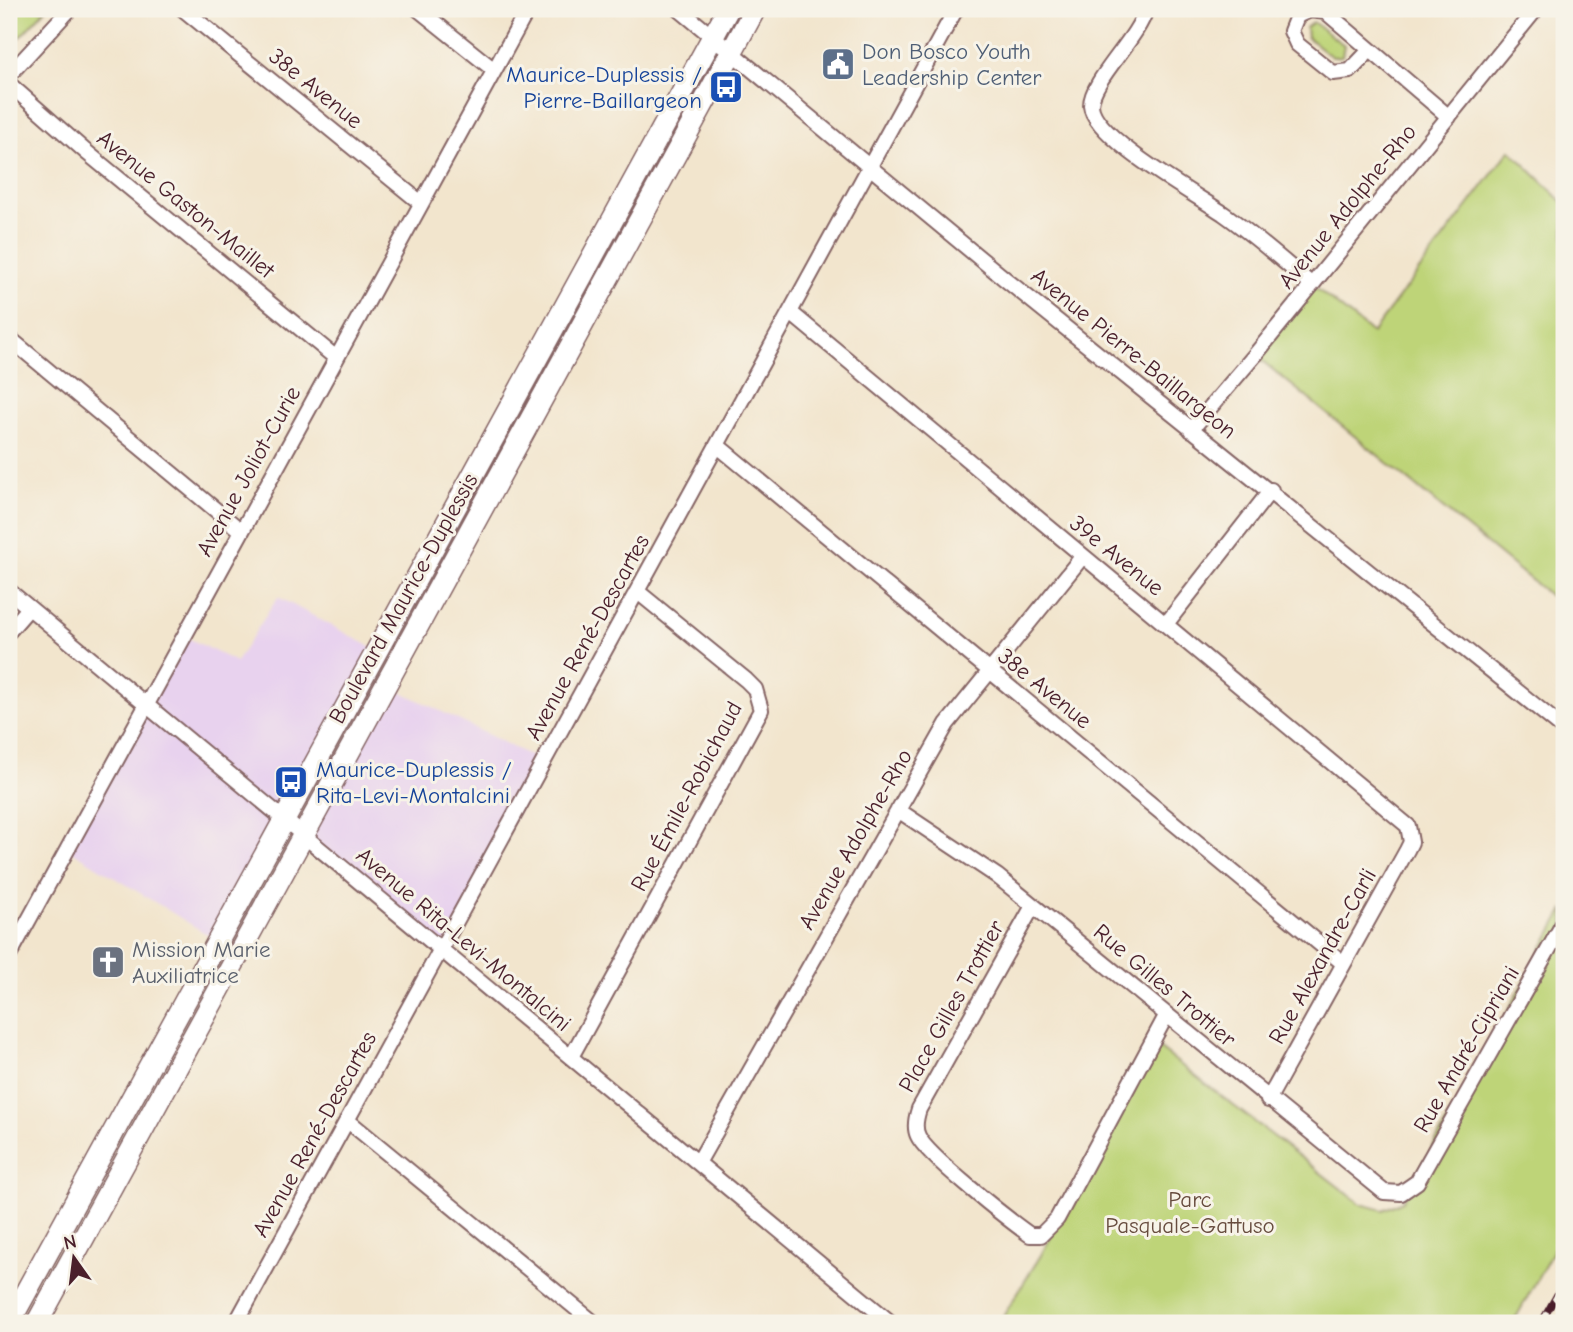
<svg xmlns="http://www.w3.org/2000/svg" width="1573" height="1332" font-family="'Comic Neue',sans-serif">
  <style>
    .built { fill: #e8d2ee }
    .green { fill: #bed478; stroke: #847a52; stroke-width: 2 }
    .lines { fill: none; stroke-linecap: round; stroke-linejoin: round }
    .street-casing { stroke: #856464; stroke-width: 18 }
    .secondary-casing { stroke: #856464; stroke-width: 24 }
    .street { stroke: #fff; stroke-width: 14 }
    .secondary { stroke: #fff; stroke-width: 21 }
    .rail-casing { stroke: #4a1f2b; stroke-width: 7 }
    .rail { stroke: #f7f3e8; stroke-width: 4.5; stroke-dasharray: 13; stroke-linecap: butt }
    .labels { text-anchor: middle; stroke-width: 6; stroke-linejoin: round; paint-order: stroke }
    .service-label { font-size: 23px; fill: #4e5e75; stroke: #f7f3e8; text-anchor: start }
    .transit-label { font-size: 23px; fill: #164399; stroke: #f7f3e8; text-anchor: end }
    .street-label { font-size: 23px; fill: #4a1f2b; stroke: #f7f3e8 }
    .worship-label { font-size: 23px; fill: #5b616d; stroke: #f7f3e8; text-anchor: start }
    .park-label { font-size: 23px; fill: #674c3e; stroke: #f7f3e8 }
  </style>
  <rect width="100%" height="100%" fill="#f7f3e8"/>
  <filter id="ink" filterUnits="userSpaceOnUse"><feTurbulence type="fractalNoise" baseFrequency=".0143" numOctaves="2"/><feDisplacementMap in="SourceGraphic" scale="14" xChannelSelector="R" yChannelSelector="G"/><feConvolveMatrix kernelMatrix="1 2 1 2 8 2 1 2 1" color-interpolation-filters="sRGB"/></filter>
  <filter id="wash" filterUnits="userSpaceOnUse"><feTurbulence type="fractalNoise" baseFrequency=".00686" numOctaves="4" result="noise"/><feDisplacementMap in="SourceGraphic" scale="28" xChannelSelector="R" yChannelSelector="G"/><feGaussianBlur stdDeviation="1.57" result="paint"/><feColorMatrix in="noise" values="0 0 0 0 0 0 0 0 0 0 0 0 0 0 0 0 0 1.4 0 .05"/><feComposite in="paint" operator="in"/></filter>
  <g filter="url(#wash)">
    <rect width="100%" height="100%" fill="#f2e5cd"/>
    <path class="built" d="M278,597L377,650L218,941L67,848L184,636L236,662Z
      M386,684L545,763L441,950L303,834Z"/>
    <path class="green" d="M9,9H46L9,49Z
      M1313,22L1344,45L1342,56L1332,57L1307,37L1306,28Z
      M1510,150L1564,203V607L1255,355L1312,285L1372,333Z
      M1564,909V1231L1513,1323H999L1041,1255L1155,1045L1361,1204L1383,1210L1403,1201Z"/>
  </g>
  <g filter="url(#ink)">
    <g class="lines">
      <g class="street-casing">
        <path id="street" d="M183,9L421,203
          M418,9L494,70
          M679,9L1005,279L1564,729
          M1146,9C1138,39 1091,80 1091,105C1093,138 1197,195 1224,214C1255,236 1283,261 1312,285
          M1370,50L1350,71L1333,73L1297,44L1291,31L1297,16L1310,10L1326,12L1449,117
          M9,75L70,9
          M9,84L85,151L336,358
          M791,313L1408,826L1411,842L1407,850L1268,1100
          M9,338L241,531
          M1191,430L1255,355L1536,9
          M718,446L1343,963
          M9,591L891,1323
          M1166,624L1271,490
          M9,631L29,608
          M898,810L997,876L1384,1192L1401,1193L1417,1182L1564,922
          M1033,906L919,1109C916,1118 914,1128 918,1136C926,1155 1009,1220 1030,1235H1041L1057,1219L1166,1016
          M9,956L528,9
          M571,1057L761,710L755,689L746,680L638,592
          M347,1120L594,1323
          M698,1163L947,724L1082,557
          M236,1323L956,9"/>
      </g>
      <g class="secondary-casing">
        <path id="secondary" d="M9,1323L728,9
          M37,1323L755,9"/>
      </g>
      <use href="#street" class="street"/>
      <use href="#secondary" class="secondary"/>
      <g class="rail-casing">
        <path id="rail" d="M1541,1323L1564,1282"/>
      </g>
      <use href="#rail" class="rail"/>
    </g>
  </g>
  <defs>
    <g id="civic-square" transform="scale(1.75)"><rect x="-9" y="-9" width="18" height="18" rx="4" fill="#5c6f8a" stroke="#f7f3e8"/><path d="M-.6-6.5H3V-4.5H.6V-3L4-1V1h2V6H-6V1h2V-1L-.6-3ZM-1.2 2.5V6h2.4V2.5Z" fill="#fff"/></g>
    <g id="bus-square" transform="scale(1.75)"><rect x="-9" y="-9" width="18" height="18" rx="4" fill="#1a4fb4" stroke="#f7f3e8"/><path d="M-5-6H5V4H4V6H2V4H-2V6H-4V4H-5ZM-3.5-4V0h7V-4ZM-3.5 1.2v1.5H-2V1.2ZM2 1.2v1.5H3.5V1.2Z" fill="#fff"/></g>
    <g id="church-square" transform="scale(1.75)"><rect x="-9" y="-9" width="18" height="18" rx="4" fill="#6b7280" stroke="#f7f3e8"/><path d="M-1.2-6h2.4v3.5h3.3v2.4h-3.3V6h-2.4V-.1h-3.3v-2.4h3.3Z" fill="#fff"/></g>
  </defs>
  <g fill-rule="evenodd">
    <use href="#civic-square" x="838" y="64"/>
    <use href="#bus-square" x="726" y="87"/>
    <use href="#bus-square" x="291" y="782"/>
    <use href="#church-square" x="108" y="962"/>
  </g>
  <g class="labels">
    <g class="service-label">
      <text x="862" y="59">Don Bosco Youth<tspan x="862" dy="26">Leadership Center</tspan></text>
    </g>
    <g class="transit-label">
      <text x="702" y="82">Maurice-Duplessis /<tspan x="702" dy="26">Pierre-Baillargeon</tspan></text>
      <text x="316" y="777" text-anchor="start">Maurice-Duplessis /<tspan x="316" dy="26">Rita-Levi-Montalcini</tspan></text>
    </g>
    <g class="street-label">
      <text transform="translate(316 88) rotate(39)" y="8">38e Avenue</text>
      <text transform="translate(186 204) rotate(39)" y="8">Avenue Gaston-Maillet</text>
      <text transform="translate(1347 206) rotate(-51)" y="8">Avenue Adolphe-Rho</text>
      <text transform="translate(1134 353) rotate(39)" y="8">Avenue Pierre-Baillargeon</text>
      <text transform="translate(248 471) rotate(-61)" y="8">Avenue Joliot-Curie</text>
      <text transform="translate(1117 555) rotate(39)" y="8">39e Avenue</text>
      <text transform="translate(403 598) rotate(-61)" y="8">Boulevard Maurice-Duplessis</text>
      <text transform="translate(587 637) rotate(-61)" y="8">Avenue René-Descartes</text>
      <text transform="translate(1045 688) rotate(39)" y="8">38e Avenue</text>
      <text transform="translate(686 796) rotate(-62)" y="8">Rue Émile-Robichaud</text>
      <text transform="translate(855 839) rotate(-60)" y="8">Avenue Adolphe-Rho</text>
      <text transform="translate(464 939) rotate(40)" y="8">Avenue Rita-Levi-Montalcini</text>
      <text transform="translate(1322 956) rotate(-61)" y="8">Rue Alexandre-Carli</text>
      <text transform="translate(1165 985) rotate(40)" y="8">Rue Gilles Trottier</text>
      <text transform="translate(951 1006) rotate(-61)" y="8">Place Gilles Trottier</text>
      <text transform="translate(1466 1049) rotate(-60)" y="8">Rue André-Cipriani</text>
      <text transform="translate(314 1134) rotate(-61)" y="8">Avenue René-Descartes</text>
    </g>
    <g class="worship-label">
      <text x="132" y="957">Mission Marie<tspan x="132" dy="26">Auxiliatrice</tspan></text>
    </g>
    <g class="park-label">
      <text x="1190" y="1207">Parc<tspan x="1190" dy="26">Pasquale-Gattuso</tspan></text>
    </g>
  </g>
  <rect width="1573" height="1332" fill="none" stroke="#f7f3e8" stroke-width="35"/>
  <g transform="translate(74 1258) rotate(346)" stroke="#f7f3e8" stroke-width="5" paint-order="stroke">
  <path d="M0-5L12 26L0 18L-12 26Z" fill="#4a1f2b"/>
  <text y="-10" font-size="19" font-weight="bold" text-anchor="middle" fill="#4a1f2b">N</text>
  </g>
</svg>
